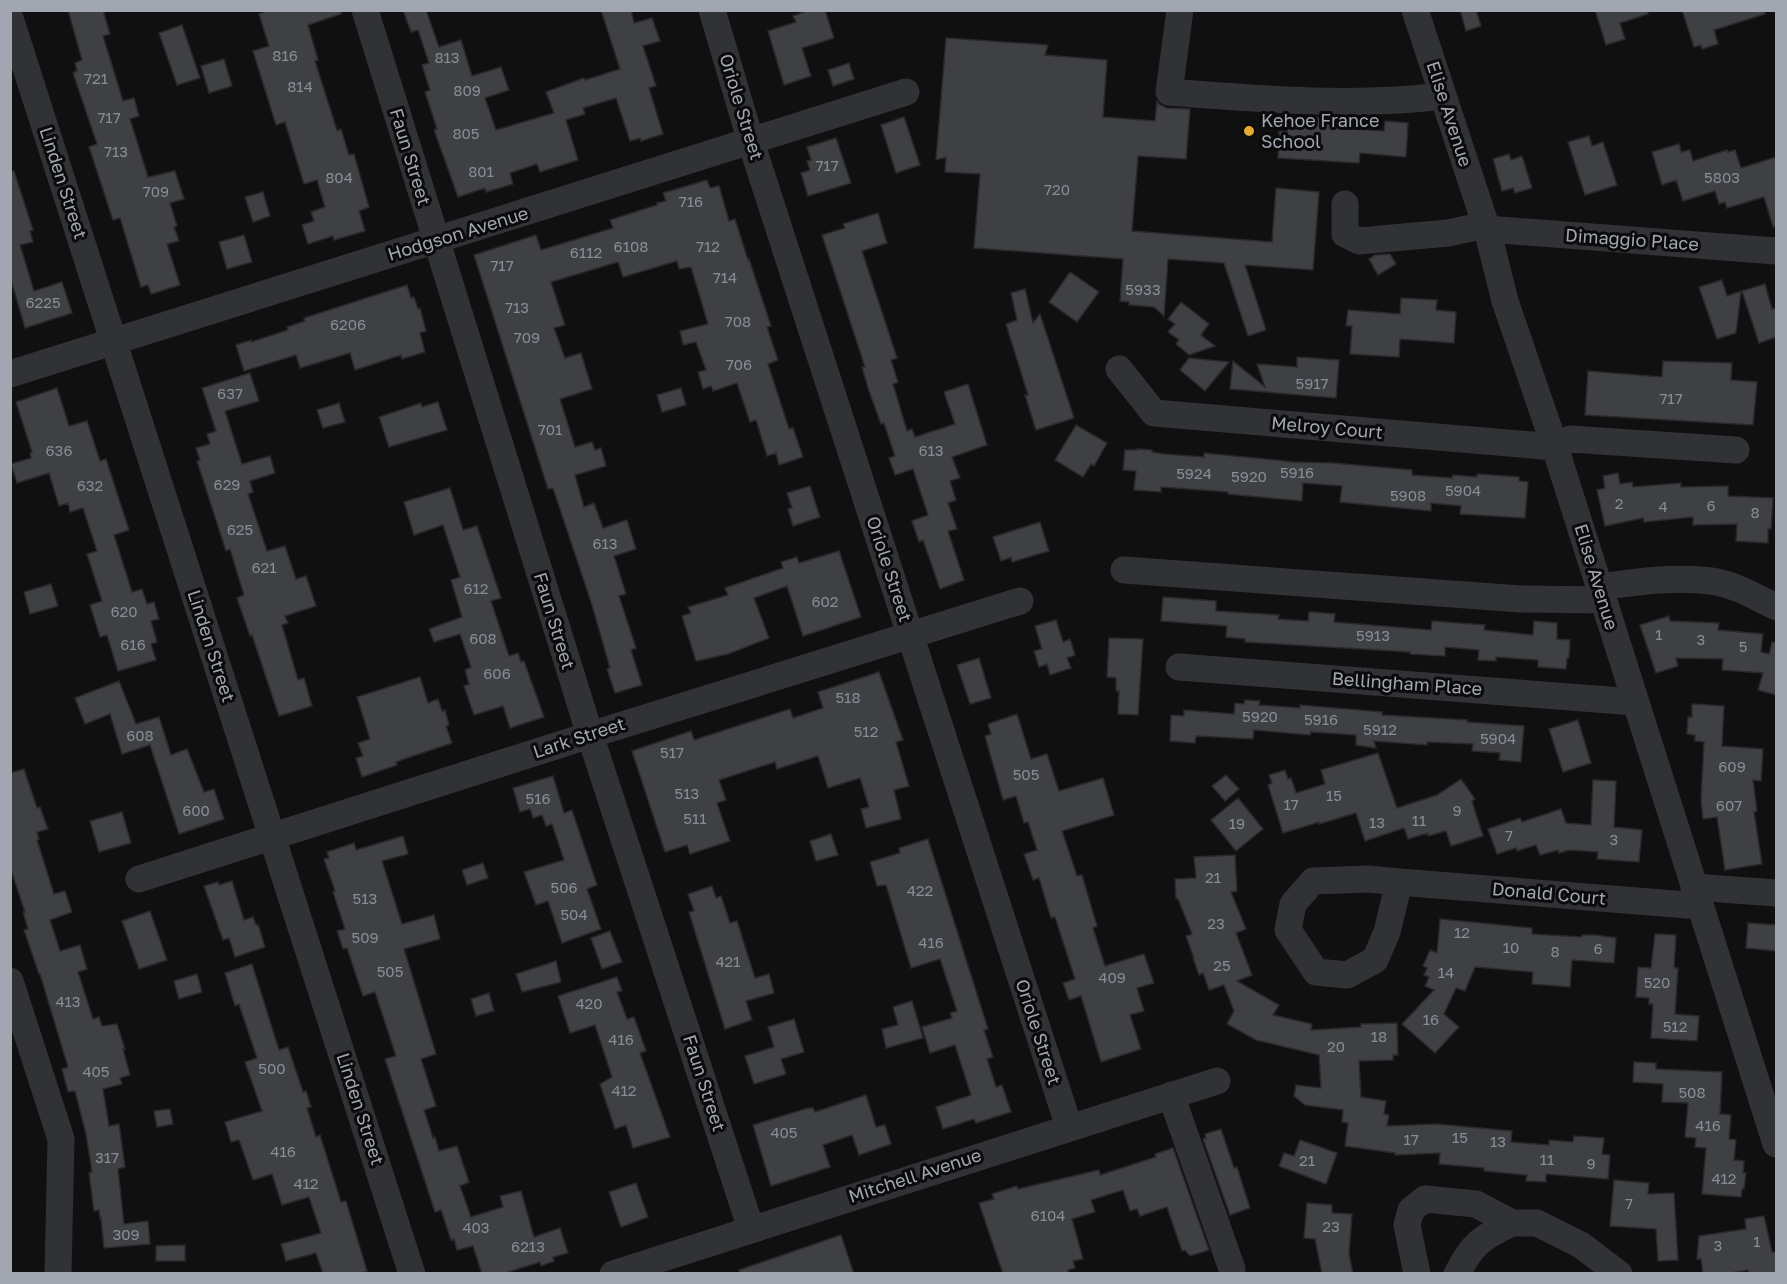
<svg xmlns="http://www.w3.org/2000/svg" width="1787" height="1284" font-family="'Golos Text',sans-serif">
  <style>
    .building { fill: #3f4044; stroke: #2a2a2d; stroke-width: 1.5 }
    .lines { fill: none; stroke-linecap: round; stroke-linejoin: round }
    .minor { stroke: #313236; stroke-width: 27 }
    .poi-dot { fill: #e7aa31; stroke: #0b0b0c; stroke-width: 2 }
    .labels { text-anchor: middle; stroke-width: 6; stroke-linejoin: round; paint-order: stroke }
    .number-label { font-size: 15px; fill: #888c96 }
    .street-label { font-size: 18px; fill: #a1a6b1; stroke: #0b0b0c }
    .poi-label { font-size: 18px; fill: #a1a6b1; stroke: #0b0b0c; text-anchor: start }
  </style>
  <rect width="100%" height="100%" fill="#101011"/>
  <path class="building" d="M68,10H103L110,34L103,36L123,101L134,98L139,116L130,119L148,177L175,171L184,199L170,203L177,226L174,227L179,241L167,244L180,285L151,294L148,285L141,287L120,218L113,220L89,147L97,144L73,73L77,71L75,63L82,60Z
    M269,10H341V14L308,25L318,60L315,61L335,124L337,131L341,129L349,155L354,154L369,207L359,211L365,231L334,240L333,236L308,244L302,225L314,221L311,212L325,207L317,180L304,184L285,122L276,125L253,51L269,46L259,14Z
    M403,10H426L439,47L461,40L472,76L501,67L509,90L485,98L496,130L554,113L546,92L584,78L585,80L620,69L601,10H631L634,23L652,18L660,41L643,46L656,86L649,88L663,134L641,141L640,138L630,141L616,98L583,108L585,114L566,120L578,160L540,172L537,164L510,173L513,184L486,192L485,188L458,197L434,130L437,129L425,92L430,90L422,65L429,63L418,30L411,32Z
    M809,10H825L834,38L802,48L811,76L784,85L768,31L796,22L793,16Z
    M1460,10H1476L1481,26L1466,31Z
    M1595,10H1648V14L1620,23L1625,39L1606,45Z
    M1682,10H1764L1765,14L1714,30L1718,44L1702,49L1701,45L1694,47Z
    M182,25L200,78L177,85L159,33Z
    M946,38L1048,45L1045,55L1107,60L1103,117L1155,121L1157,101L1160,105L1167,108L1190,109L1186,159L1138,156L1132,231L1272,242L1276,188L1319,192L1313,270L1245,265L1266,330L1248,336L1224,263L1168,259L1164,316L1154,307L1129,305V302L1120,301L1123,259L974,248L980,174L945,172L946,157L936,160Z
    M224,59L232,86L209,93L201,66Z
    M849,63L854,79L833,86L828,70Z
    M1288,116L1353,119V129L1384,131L1385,121L1408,123L1406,157L1360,153L1359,163L1278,158L1279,131L1287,132Z
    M904,117L920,165L896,173L881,125Z
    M1589,136L1592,146L1603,142L1617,185L1585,195L1568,142Z
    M836,138L851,183L808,196L801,173L810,170L807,161L811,160L807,147Z
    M1679,144L1681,152L1690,150L1693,161L1727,150L1728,152L1735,150L1741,168L1776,157V226L1773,227L1764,197L1727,208L1725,202L1719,204L1715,191L1683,201L1676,180L1662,185L1652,152Z
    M1509,154L1511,160L1522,156L1532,188L1515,193L1513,188L1502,191L1493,159Z
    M14,171L33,230L30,231L33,242L20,245L34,291L62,282L72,313L25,328L10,277V172Z
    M707,180L710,188L719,186L729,221L735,219L748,260L749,259L771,326L767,327L778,360L768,364L789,429L793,428L803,457L779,465L776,453L767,456L756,420L750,422L737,383L713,391L711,386L703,389L698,372L706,370L696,342L683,345L680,331L708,324L691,267L679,269L677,261L623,277L618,262L551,282L565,325L554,328L565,358L581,353L592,389L560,399L575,447L592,442L595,450L601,448L606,466L575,475L584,507L594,503L603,528L627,520L636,549L614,556L626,594L619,596L636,648L631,650L642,685L615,693L607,669L610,668L592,605L553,488L548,489L474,255L536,235L541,250L613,228L610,220L657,205V203L666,201L663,193Z
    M263,192L270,216L253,222L245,197Z
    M878,213L887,243L862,251L897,358L891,360L898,382L893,384L907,431L912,429L915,437L955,424L944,392L968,384L987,445L952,457L960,478L950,481L956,500L948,503L957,529L948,531L964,580L940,589L923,540L919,542L912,521L928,515L913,469L895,475L889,458L895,456L884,423L881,424L869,391L862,367H865L822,235L845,228L843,224Z
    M244,235L252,262L227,269L219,242Z
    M1390,254L1396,264L1378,275L1369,259L1375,255Z
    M1070,272L1099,292L1077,322L1049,302Z
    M1722,280L1727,296L1741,291L1736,333L1717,339L1699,287Z
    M1765,284L1772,309L1776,308V337L1759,343L1742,291Z
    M407,285L411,298L414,297L418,309L420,308L426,331L420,333L425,352L402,359L401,355L355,370L350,353L300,368L296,355L244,371L236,345L251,340V342L288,330L287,327L305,321L304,318Z
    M1025,289L1033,323L1040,314L1074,418L1036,430L1025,395H1028L1006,324L1017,320L1011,293Z
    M1401,298L1437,300L1436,310L1456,312L1454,343L1400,339L1399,357L1350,354L1352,326H1346L1348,310L1400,314Z
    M1181,302L1209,324L1201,335L1215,346L1189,355L1176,344L1179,340L1168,332L1175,324L1168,319Z
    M1297,357L1339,360L1336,398L1230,389L1233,361L1265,387L1257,364L1297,367Z
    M1189,358L1229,362L1205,391L1180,370Z
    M1663,361L1732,363L1731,380L1757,382L1753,425L1585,415L1588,371L1662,377Z
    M250,373L259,401L225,411L242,464L270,456L275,473L250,481L253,492L248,494L267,551L285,546L296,579L306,576L316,606L285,616L288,623L282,625L298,680L304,678L312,706L279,716L252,635L250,636L237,598L244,595L230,549L226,551L197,461L200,460L196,448L210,444L207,434L216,431L202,388Z
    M57,388L69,426L87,421L100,461L106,459L129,530L114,535L132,592L142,589L147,604L154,602L159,619L151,621L157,642L151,644L156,660L118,671L107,635L100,637L90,605L102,601L87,554L97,551L83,508L70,512L68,503L59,506L49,473L17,483L11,464L31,458L30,453L32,452L16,402Z
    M681,388L686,405L662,412L657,395Z
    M438,402L447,430L389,447L379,417L421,403L422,407Z
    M339,403L345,422L323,428L317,410Z
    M1076,425L1107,443L1094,466L1091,464L1083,477L1055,460Z
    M1137,449L1152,450V452L1164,454L1204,457V453L1294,462L1333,463L1412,470V475L1452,478L1453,475L1477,477V474L1519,477V481L1528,482L1525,518L1460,514L1461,506L1431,503V511L1340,502L1342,486L1303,483L1302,501L1228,494V492L1161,487V492L1134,490L1136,471L1123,470L1125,450H1137Z
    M1618,473L1620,484L1632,482L1633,487L1681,483V487L1728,486V496L1773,498L1771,529H1768V543L1736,541L1737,524L1693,525V517L1644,522L1643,518L1605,526L1597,490L1605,488L1603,476Z
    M810,486L820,517L793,526L788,509L792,508L787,493Z
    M450,488L463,530L477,526L501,598L491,601L509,656L518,653L521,662L524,661L544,717L510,728L503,706L474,715L464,686L469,684L465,670L471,667L460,634L434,642L429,629L462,617L451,580L460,577L443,525L414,535L404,502Z
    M1040,522L1049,551L1012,562L1011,557L1001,561L993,537Z
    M839,551L861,617L803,636L787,586L754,598L769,638L728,654L696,661L682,616L691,613L688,607L728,595L725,588L783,568L781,562L797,557L799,563Z
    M51,584L58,606L30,614L24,592Z
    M1163,597L1216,601V611L1279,615L1278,619L1308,621L1309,612H1312L1335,614L1334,622L1431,630L1432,621L1485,625L1484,630L1533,635L1534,621L1557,623V639L1570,640L1569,658H1567L1566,669L1538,667V660L1496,657V661L1478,660L1479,650L1445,647V656L1410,654V652L1245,642V639L1226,637L1227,626L1161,621Z
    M1669,616L1670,621L1719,623L1718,630L1763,634L1761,652L1769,654L1772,642L1776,643V695L1758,690L1763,673L1722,670L1723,659L1676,658L1678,666L1656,673L1640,625Z
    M1056,620L1063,642L1070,639L1075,655L1067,658L1071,668L1050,675L1047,664L1039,667L1034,651L1042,649L1035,626Z
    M1109,638L1143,639L1138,715L1118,714L1119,691H1116V678L1107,677Z
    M979,658L991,698L970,704L957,665Z
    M879,672L903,740L896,742L909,786L894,790L901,819L866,828L861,809L869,807L860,778L828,788L818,756L777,769L775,762L719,780L726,800L717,803L730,841L690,854L687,845L665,852L632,751L691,731L694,740L790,709L793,718L823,708L818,692Z
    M420,677L428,703L438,699L442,711L445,710L449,725L446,726L452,743L404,759L396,762L397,765L362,777L356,758L363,756L358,743L370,739L357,697Z
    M119,681L136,724L159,717L171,755L187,749L204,792L214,789L224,819L179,834L150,745L122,754L110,714L85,724L75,698Z
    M1245,700L1260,701L1259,705L1300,708V705L1382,712V715L1468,720L1467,722L1524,726L1521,762L1499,760L1500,753L1472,751L1473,744L1427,742V745L1374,741L1376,748L1356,745V735L1311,732L1310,735L1254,730L1253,739L1196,736L1195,743L1170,741L1171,715L1184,716V710L1234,714L1235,703L1244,704Z
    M1692,704L1724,706L1722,746L1763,749L1761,781L1753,780L1757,811L1754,812L1762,864L1725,870L1717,817L1703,819L1701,800L1704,742L1695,741V735L1687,734L1688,717H1692Z
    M1017,714L1031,759L1047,754L1059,791L1103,778L1114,815L1062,831L1077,876L1082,875L1097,926L1093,928L1105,966L1144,954L1154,983L1137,988L1144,1011L1130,1015L1141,1049L1101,1062L1081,996L1069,1000L1063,983L1075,979L1055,917L1051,918L1039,878L1033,880L1024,854L1037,850L1028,822L1024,823L1016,796L1003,800L985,736L991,734L988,724Z
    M1578,720L1591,763L1563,772L1549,729Z
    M1378,753L1397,808L1437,795L1461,779L1475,799L1472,801L1483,836L1451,846L1446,831L1428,836V833L1408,839L1404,828L1365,841L1356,813L1319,824V822L1283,833L1268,785L1272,783L1269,775L1285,770L1288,779L1291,778L1296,793L1325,784L1321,770Z
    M24,769L37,808L40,807L48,829L37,832L39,839L37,840L54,894L65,891L72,912L50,920L60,951L80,945L87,969L78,972L93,1019L99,1017L102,1026L117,1024L125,1049H123L130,1075L120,1078L122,1084L103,1089L109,1126L119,1124L125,1167L118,1169L124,1224L148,1221L150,1244L104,1248L101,1218L100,1219L99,1210L94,1211L89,1173L92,1172L86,1134L75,1091L68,1092L62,1069L68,1067L40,974H39L24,930L28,929L23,912H25L10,867V773Z
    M1226,775L1239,789L1225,801L1212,786Z
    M553,776L564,813L572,810L597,885L587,889L601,929L562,943L548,901L536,905L524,872L564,860L552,824L546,826L542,815L533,818L530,809L520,812L513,788Z
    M1593,780L1616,781L1614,827L1642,830L1639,862L1597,859L1598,852L1569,850L1559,853L1558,850L1540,855L1536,845L1517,851L1516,848L1497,854L1488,829L1520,818L1522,822L1561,809L1566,823L1591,825Z
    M1238,798L1263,829L1236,851L1211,820Z
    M122,812L131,843L99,852L90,821Z
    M831,834L838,855L816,861L810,841Z
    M403,836L408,854L382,861L402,924L434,915L440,939L404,949L436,1054L421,1059L436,1106L424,1110L433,1138L435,1137L439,1151L457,1146L469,1182L460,1186L471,1217L503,1207L500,1196L521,1191L534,1237L560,1228L568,1253L553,1257L554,1261L541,1266L540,1262L502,1274H482L473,1246L457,1250L454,1239L451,1240L441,1210L435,1212L385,1059L396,1056L375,992L363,996L347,948L343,949L337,931L345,929L333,892L335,891L324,859L329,858L327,852L354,843L356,850Z
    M928,839L988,1029L984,1030L993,1057L987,1059L996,1087L1002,1085L1011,1112L976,1123L974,1119L943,1129L936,1107L971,1095L955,1045L930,1053L922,1027L952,1018L950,1013L957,1011L940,959L911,968L886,885L877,886L870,862L900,853L899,848Z
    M1235,855L1237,891L1231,892L1246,929L1236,933L1252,975L1237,981L1279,1005L1273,1015L1312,1024L1311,1030L1361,1027V1024L1397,1023L1398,1055H1393V1060L1359,1061L1361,1097L1386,1101L1384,1114L1389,1115L1387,1126L1436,1124L1512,1131L1511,1142L1549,1145V1140L1573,1142L1574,1136L1604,1138L1602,1154L1610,1155L1608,1179L1546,1174V1182L1526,1181L1527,1175L1484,1171V1168L1439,1164L1440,1153L1395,1155V1153L1345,1146L1348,1123L1342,1122L1343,1110L1305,1105L1294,1096L1296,1085L1321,1088L1319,1055L1256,1040L1227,1024L1234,1011L1224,985L1209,990L1203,973L1199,975L1193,958H1194L1186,936L1192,934L1178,899H1176L1175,879L1196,878L1194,857Z
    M483,863L488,878L467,885L462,870Z
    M232,881L244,920L253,917L256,925L258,924L265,947L235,957L229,938L223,940L204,886L218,882L219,885Z
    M712,886L716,898L721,896L730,923L737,921L755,978L769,974L774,993L746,1001L752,1020L725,1029L689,912L694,911L688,894Z
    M150,911L167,960L139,969L122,921Z
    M1440,919L1532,928V934L1582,937V935H1596L1616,938L1614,963L1572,960L1570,987L1532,984L1533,972L1475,967L1465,991L1456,988L1444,1014L1459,1027L1435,1053L1402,1024L1434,990L1425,986L1429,977L1424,975L1427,968L1423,966L1430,950L1437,953Z
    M1748,923L1776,925V951L1746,948Z
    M610,931L622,962L602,969L591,938Z
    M1655,934L1676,935L1674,968H1678L1675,1014L1699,1016L1697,1041L1651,1038L1653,1004H1649V998L1636,997L1638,967L1651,968Z
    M556,961L561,982L522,992L516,974Z
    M252,964L279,1050L288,1047L303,1092L306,1091L311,1107L307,1108L316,1137L320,1135L341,1202L346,1201L367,1271L358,1274H323L316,1253L286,1261L281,1244L321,1233L309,1197L282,1205L272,1174L253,1180L239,1140L231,1142L225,1122L262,1111L245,1062L257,1058L239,1004L235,1006L225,973Z
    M197,974L202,992L179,999L174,981Z
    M617,977L622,991L617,992L627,1019L634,1017L646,1051L640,1053L670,1137L633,1148L626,1125L615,1129L600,1084L612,1077L595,1025L570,1033L558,996Z
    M489,993L494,1011L476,1016L471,999Z
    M912,1001L923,1038L886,1048L882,1029L898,1025L893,1007Z
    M794,1019L804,1052L781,1059L786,1074L754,1084L745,1056L774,1047L768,1027Z
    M1634,1062L1656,1063V1069L1722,1072L1720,1114L1731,1115L1729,1139L1736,1140L1734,1160L1744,1161L1743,1173H1746L1744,1189H1742L1741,1197L1702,1194L1706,1148L1695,1147L1696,1138L1685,1137L1688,1103L1662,1102L1663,1084L1633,1082Z
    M866,1095L876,1127L885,1125L891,1144L859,1155L852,1135L823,1145L830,1167L771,1186L753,1125L808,1108H813L815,1112Z
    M170,1109L173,1124L157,1127L154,1111Z
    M1221,1129L1234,1168L1237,1167L1250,1208L1230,1215L1203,1139L1206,1138L1205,1134Z
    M1300,1140L1337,1153L1326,1184L1279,1166L1284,1153L1294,1156Z
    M1173,1148L1209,1250L1190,1256L1185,1250L1182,1251L1167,1207L1140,1216L1137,1209L1130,1211L1123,1190L1091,1200L1095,1212L1072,1219L1083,1259L1073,1261L1075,1268L1068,1270L1069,1274H1003L979,1203L994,1199L992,1194L1017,1186L1018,1189L1099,1170L1100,1175L1156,1157L1155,1154Z
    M1614,1180L1649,1183L1648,1194L1674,1193L1678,1260L1658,1261L1656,1229L1610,1226Z
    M636,1183L648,1217L621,1227L609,1192Z
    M1307,1203L1332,1205V1213L1352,1214L1349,1254L1353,1274H1322L1315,1239L1304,1238Z
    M1764,1216L1772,1252H1776V1274H1749L1748,1270L1725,1274H1703L1701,1259H1697L1699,1236L1746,1229L1745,1219Z
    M841,1235L854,1274H740L739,1270Z
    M185,1245V1261H156V1246Z"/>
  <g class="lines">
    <path class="minor" d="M365,10L590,735L751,1229
      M712,10L751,142L1069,1127
      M1180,10L1169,92C1260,99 1352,107 1443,96
      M1415,10L1487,229L1505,301L1555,447L1776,1144
      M10,18L412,1274
      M1345,204V234L1359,241L1448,233L1485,225
      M1487,229L1776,251
      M1119,369L1154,413L1555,447L1570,439L1736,450
      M10,374L906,92
      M1124,570L1521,599L1604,600
      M1600,587C1636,582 1674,576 1711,581C1734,584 1756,597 1776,607
      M1179,667L1635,702
      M139,879L590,735L1020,601
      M1399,882L1387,932L1375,960L1347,975L1316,972L1288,930L1293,904L1313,881L1368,879L1399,882L1700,906
      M1694,887L1776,893
      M10,981L61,1139L58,1274
      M1171,1095L1232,1269
      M613,1274L1217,1081
      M1417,1274L1407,1225L1411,1210L1425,1199L1476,1204L1512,1223H1537L1581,1245L1619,1274
      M1457,1274C1472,1244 1482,1237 1512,1223"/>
  </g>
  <circle class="poi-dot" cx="1249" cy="131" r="6"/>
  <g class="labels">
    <g class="number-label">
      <text x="285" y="61">816</text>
      <text x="447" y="63">813</text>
      <text x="96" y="84">721</text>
      <text x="300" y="92">814</text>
      <text x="467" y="96">809</text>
      <text x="109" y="123">717</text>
      <text x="466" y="139">805</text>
      <text x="116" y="157">713</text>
      <text x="827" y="171">717</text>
      <text x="481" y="177">801</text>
      <text x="339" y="183">804</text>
      <text x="1722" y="183">5803</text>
      <text x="1057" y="195">720</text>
      <text x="156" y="197">709</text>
      <text x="691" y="207">716</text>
      <text x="631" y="252">6108</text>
      <text x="708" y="252">712</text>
      <text x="586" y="258">6112</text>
      <text x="502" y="271">717</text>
      <text x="725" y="283">714</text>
      <text x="1143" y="295">5933</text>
      <text x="43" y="308">6225</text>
      <text x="517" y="313">713</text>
      <text x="738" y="327">708</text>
      <text x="348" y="330">6206</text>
      <text x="527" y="343">709</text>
      <text x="739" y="370">706</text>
      <text x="1312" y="389">5917</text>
      <text x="230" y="399">637</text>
      <text x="1671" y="404">717</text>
      <text x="550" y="435">701</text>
      <text x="59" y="456">636</text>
      <text x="931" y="456">613</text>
      <text x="1297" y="478">5916</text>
      <text x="1194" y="479">5924</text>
      <text x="1249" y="482">5920</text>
      <text x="227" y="490">629</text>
      <text x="90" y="491">632</text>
      <text x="1463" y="496">5904</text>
      <text x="1408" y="501">5908</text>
      <text x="1619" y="509">2</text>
      <text x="1711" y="511">6</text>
      <text x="1663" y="512">4</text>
      <text x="1755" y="518">8</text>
      <text x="240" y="535">625</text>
      <text x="605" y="549">613</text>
      <text x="264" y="573">621</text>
      <text x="476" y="594">612</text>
      <text x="825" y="607">602</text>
      <text x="124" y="617">620</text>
      <text x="1659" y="640">1</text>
      <text x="1373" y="641">5913</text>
      <text x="483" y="644">608</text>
      <text x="1701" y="645">3</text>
      <text x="133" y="650">616</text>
      <text x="1743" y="652">5</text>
      <text x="497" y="679">606</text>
      <text x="848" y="703">518</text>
      <text x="1260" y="722">5920</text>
      <text x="1321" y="725">5916</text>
      <text x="1380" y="735">5912</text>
      <text x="866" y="737">512</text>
      <text x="140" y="741">608</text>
      <text x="1498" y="744">5904</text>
      <text x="672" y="758">517</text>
      <text x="1732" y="772">609</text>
      <text x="1026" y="780">505</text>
      <text x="687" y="799">513</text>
      <text x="1334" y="801">15</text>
      <text x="538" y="804">516</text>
      <text x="1291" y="810">17</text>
      <text x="1729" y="811">607</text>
      <text x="196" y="816">600</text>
      <text x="1457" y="816">9</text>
      <text x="695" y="824">511</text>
      <text x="1419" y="826">11</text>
      <text x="1377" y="828">13</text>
      <text x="1237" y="829">19</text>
      <text x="1509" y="841">7</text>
      <text x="1614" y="845">3</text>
      <text x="1213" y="883">21</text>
      <text x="564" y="893">506</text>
      <text x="920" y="896">422</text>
      <text x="365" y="904">513</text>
      <text x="574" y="920">504</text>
      <text x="1216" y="929">23</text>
      <text x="1462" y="938">12</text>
      <text x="365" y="943">509</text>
      <text x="931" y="948">416</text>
      <text x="1511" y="953">10</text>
      <text x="1598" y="954">6</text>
      <text x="1555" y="957">8</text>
      <text x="728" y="967">421</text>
      <text x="1222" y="971">25</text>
      <text x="390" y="977">505</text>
      <text x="1446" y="978">14</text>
      <text x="1112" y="983">409</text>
      <text x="1657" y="988">520</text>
      <text x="68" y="1007">413</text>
      <text x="589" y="1009">420</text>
      <text x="1431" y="1025">16</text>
      <text x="1675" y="1032">512</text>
      <text x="1379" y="1042">18</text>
      <text x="621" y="1045">416</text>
      <text x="1336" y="1052">20</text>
      <text x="272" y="1074">500</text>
      <text x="96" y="1077">405</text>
      <text x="624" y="1096">412</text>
      <text x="1692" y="1098">508</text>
      <text x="1708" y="1131">416</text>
      <text x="784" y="1138">405</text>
      <text x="1460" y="1143">15</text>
      <text x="1411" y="1145">17</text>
      <text x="1498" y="1147">13</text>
      <text x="283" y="1157">416</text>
      <text x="107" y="1163">317</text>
      <text x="1547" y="1165">11</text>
      <text x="1307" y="1166">21</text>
      <text x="1591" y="1169">9</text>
      <text x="1724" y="1184">412</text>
      <text x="306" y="1189">412</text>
      <text x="1629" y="1209">7</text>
      <text x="1048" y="1221">6104</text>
      <text x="1331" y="1232">23</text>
      <text x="476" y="1233">403</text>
      <text x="126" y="1240">309</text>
      <text x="1757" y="1247">1</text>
      <text x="1718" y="1251">3</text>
      <text x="528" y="1252">6213</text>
    </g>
    <g class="street-label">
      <text transform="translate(741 107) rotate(73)" y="6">Oriole Street</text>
      <text transform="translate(1449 114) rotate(72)" y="6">Elise Avenue</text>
      <text transform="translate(410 157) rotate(73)" y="6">Faun Street</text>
      <text transform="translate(63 183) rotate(72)" y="6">Linden Street</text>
      <text transform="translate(458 234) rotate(-17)" y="6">Hodgson Avenue</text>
      <text transform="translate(1632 240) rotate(4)" y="6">Dimaggio Place</text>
      <text transform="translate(1327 428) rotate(5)" y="6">Melroy Court</text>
      <text transform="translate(889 569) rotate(72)" y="6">Oriole Street</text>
      <text transform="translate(1596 577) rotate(73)" y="6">Elise Avenue</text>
      <text transform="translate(554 621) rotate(73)" y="6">Faun Street</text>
      <text transform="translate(211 646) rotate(72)" y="6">Linden Street</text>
      <text transform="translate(1407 684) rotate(4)" y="6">Bellingham Place</text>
      <text transform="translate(579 738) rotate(-18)" y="6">Lark Street</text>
      <text transform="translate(1549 894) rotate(5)" y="6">Donald Court</text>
      <text transform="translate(1038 1032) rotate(72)" y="6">Oriole Street</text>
      <text transform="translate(704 1083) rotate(72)" y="6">Faun Street</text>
      <text transform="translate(360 1109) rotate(72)" y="6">Linden Street</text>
      <text transform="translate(915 1176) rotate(-18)" y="6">Mitchell Avenue</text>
    </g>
    <g class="poi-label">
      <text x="1261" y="127">Kehoe France<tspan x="1261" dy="21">School</tspan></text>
    </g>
  </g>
  <rect width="1787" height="1284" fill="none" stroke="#a1a6b1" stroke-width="24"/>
</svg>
